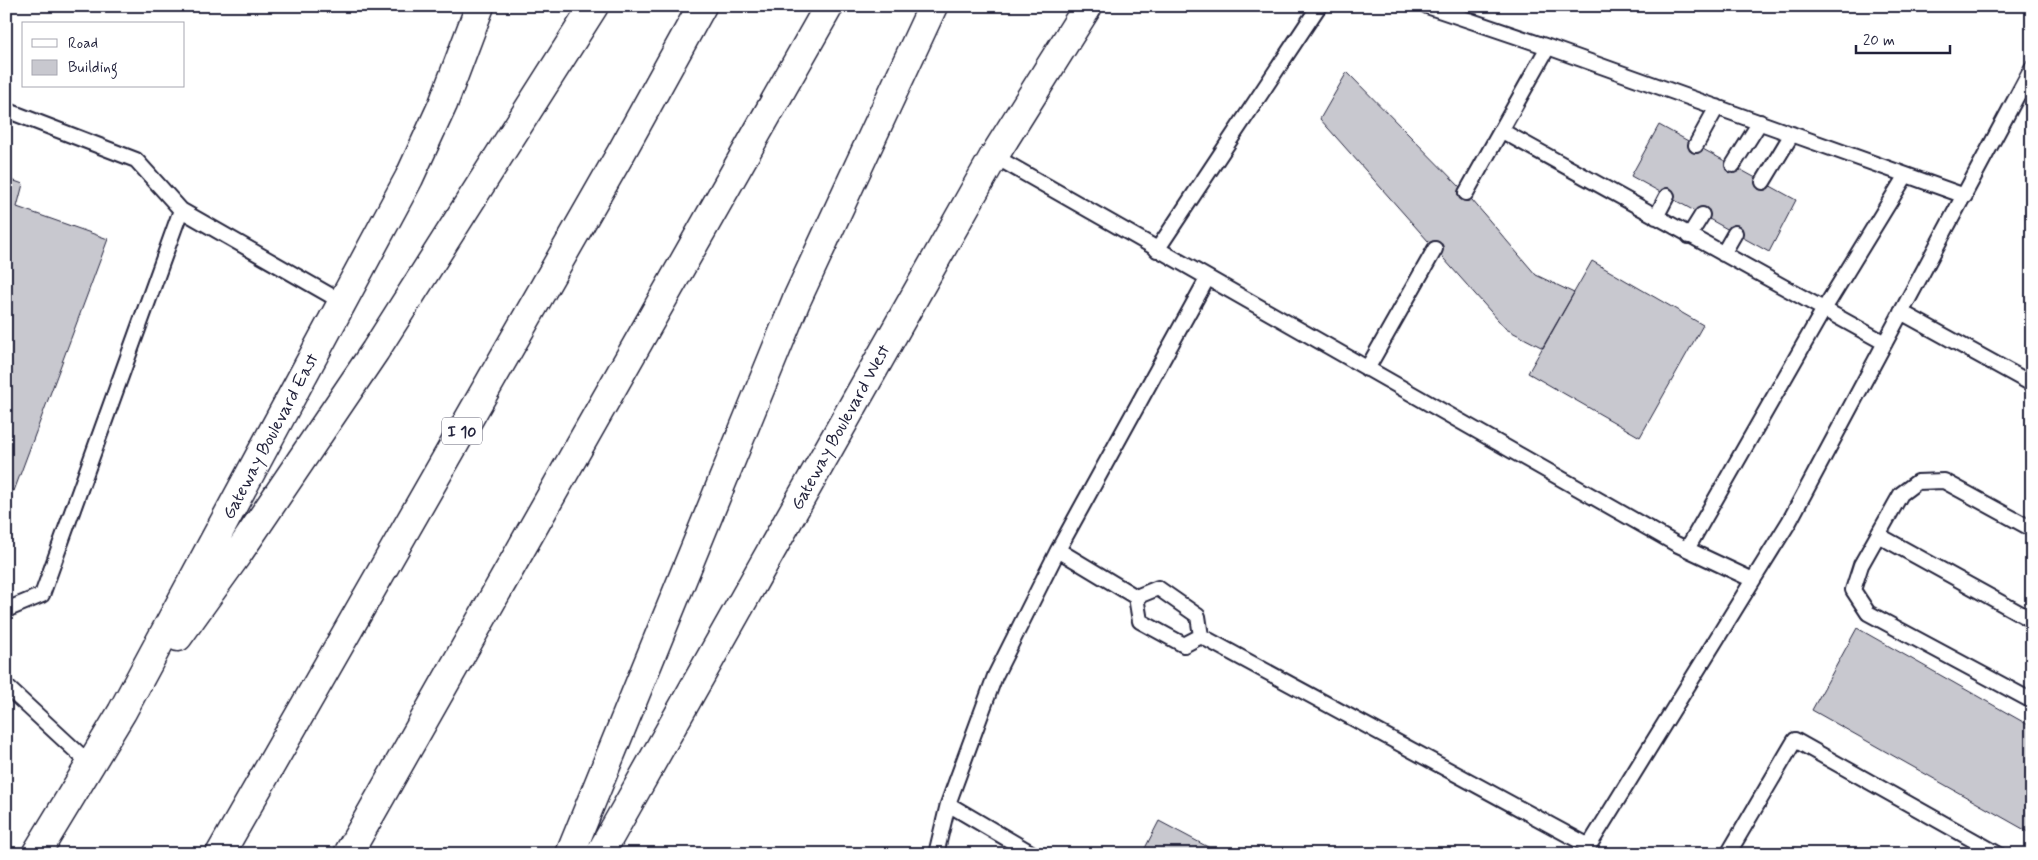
<svg xmlns="http://www.w3.org/2000/svg" width="2038" height="860" font-family="Mynerve,sans-serif">
  <style>
    .building { fill: #c8c8cf; stroke: #22223b }
    .lines { fill: none; stroke-linecap: round; stroke-linejoin: round }
    .service-casing { stroke: #22223b; stroke-width: 18 }
    .secondary-casing { stroke: #22223b; stroke-width: 31 }
    .motorway-casing { stroke: #22223b; stroke-width: 31 }
    .service { stroke: #fff; stroke-width: 14 }
    .secondary { stroke: #fff; stroke-width: 28 }
    .motorway { stroke: #fff; stroke-width: 28 }
    .labels { text-anchor: middle; stroke-width: 4; stroke-linejoin: round; paint-order: stroke }
    .shield { fill: #fff; stroke: #646476; stroke-width: 1 }
    .shield-label { font-size: 16px; font-weight: bold; fill: #22223b }
    .street-label { font-size: 18px; fill: #22223b; stroke: #fff }
  </style>
  <rect width="100%" height="100%" fill="#fff"/>
  <filter id="ink" filterUnits="userSpaceOnUse"><feTurbulence type="fractalNoise" baseFrequency=".02" numOctaves="2"/><feDisplacementMap in="SourceGraphic" scale="10" xChannelSelector="R" yChannelSelector="G"/><feConvolveMatrix kernelMatrix="1 2 1 2 8 2 1 2 1" color-interpolation-filters="sRGB"/></filter>
  <g filter="url(#ink)">
    <path class="building" d="M1347,72L1466,193L1536,275L1574,293L1543,348L1506,329L1320,119Z
      M1659,125L1796,200L1769,252L1631,176Z
      M6,178L23,184L17,207L108,239L14,491L6,488Z
      M1592,261L1703,325L1640,437L1528,373Z
      M1857,628L2032,727V834L1812,710Z
      M1159,821L1221,854H1142Z"/>
    <g class="lines">
      <g class="service-casing">
        <path id="service" d="M1427,6L1548,47L1965,196
          M6,110L136,160L181,210
          M1502,131L1885,343
          M1696,145L1717,107
          M994,156L1676,544L1753,580L1789,522L2032,68
          M1733,165L1760,122
          M1763,182L1792,134
          M1466,193L1548,47
          M1656,217L1667,196
          M1689,236L1702,215
          M1157,250L1319,6
          M1723,254L1735,233
          M1901,312L2032,384
          M1367,369L1435,249
          M2032,529L1944,481L1917,482L1901,494L1861,565L1853,590L1868,613L2032,701
          M1878,535L2032,620
          M1687,549L1824,309L1906,175
          M1058,550L1136,597L1140,621L1184,645L1201,636
          M1136,597L1158,588L1198,616L1201,636
          M6,610L42,595L181,210L342,302
          M1201,636L1589,846
          M6,686L90,764
          M948,804L1033,854
          M936,854L948,804L995,676L1058,550L1207,279
          M1584,854L1753,580
          M1728,854L1795,740L1998,854"/>
      </g>
      <g class="secondary-casing">
        <path id="secondary" d="M178,637L239,552L375,351L594,6
          M36,854L122,712L409,178L443,104L480,6
          M570,854L796,301L933,6
          M600,854L994,156L1088,6"/>
      </g>
      <g class="motorway-casing">
        <path id="motorway" d="M220,854L621,153L702,6
          M348,854L829,6"/>
      </g>
      <use href="#service" class="service"/>
      <use href="#secondary" class="secondary"/>
      <use href="#motorway" class="motorway"/>
    </g>
  </g>
  <g class="labels">
    <rect class="shield" x="442" y="417.5" width="40" height="27" rx="4"/>
    <g class="shield-label">
      <text x="462" y="437">I 10</text>
    </g>
    <g class="street-label">
      <text transform="translate(840 427) rotate(-61)" y="6">Gateway Boulevard West</text>
      <text transform="translate(270 436) rotate(-62)" y="6">Gateway Boulevard East</text>
    </g>
  </g>
  <rect width="2038" height="860" fill="none" stroke="#fff" stroke-width="25"/>
  <rect x="12" y="12" width="2013" height="835" fill="none" stroke="#22223b" stroke-width="2" filter="url(#ink)"/>
  <rect x="22" y="22" width="162" height="65" fill="#ffffff" stroke="#a7a7b1"/>
  <rect x="32" y="39" width="25" height="8" fill="#ffffff" stroke="#a7a7b1"/>
  <text x="68" y="48" font-size="15" fill="#22223b">Road</text>
  <rect x="32" y="60" width="25" height="15" fill="#c8c8cf" stroke="#a7a7b1"/>
  <text x="68" y="72" font-size="15" fill="#22223b">Building</text>
  <path d="M1856 45v8h94v-8" fill="none" stroke="#22223b" stroke-width="2.5"/>
  <text x="1863" y="45" font-size="15" fill="#22223b" stroke="#ffffff" stroke-width="4" paint-order="stroke">20 m</text>
</svg>
